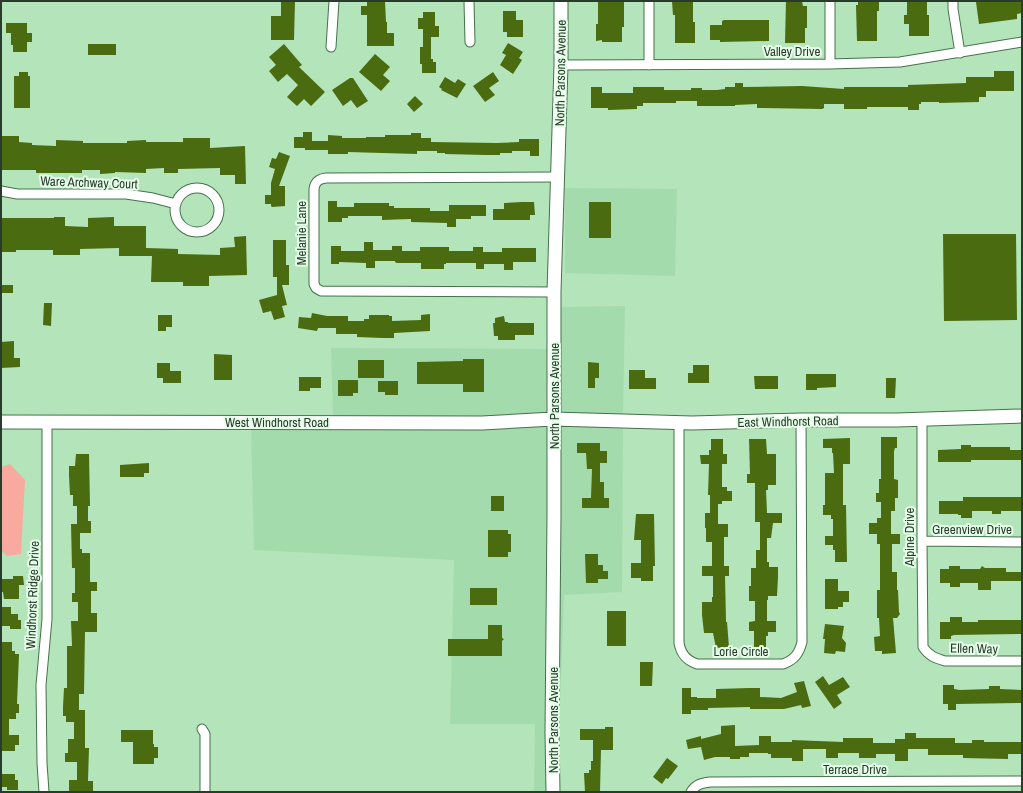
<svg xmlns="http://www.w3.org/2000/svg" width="1023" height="793" font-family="'Archivo Narrow',sans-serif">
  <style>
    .built { fill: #a4dbac }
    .green { fill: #f8aa9f }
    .building { fill: #4a6b10 }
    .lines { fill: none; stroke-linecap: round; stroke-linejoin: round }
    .street-casing { stroke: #45714d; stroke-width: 11 }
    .secondary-casing { stroke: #45714d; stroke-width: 15 }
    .street { stroke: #fff; stroke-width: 9 }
    .secondary { stroke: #fff; stroke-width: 13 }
    .labels { text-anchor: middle; stroke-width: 4; stroke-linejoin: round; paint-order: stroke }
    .street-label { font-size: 13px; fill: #293c2b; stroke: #e6fee9 }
  </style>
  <rect width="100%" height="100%" fill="#b4e4ba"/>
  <path class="built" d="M565,188L677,189L675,276L565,273Z
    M625,306L623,415L558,413L559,307Z
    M331,348L549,349L548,413L482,417H333Z
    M548,425V792H534L535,724H450L454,560L254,550L251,428Z
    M558,425L623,427L622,592L564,595L558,762Z"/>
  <path class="green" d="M10,464L25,480L21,554L7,556L1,551V467Z"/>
  <path class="building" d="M281,1H295L294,40H271V16H281Z
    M367,1H385L386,22H387V33H394V46H367V15H361V6H367Z
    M598,1H624V27H622V42H602V40L596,41V24H598Z
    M672,1H693V22H695V43H675V15H673Z
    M786,1H802L803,6H807V28H805V43H785Z
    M858,1H879V11H877V41H857L856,5H858Z
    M907,1H927V15H929V36H909V24H904V15H907Z
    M985,1H1022V13L1017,14V19L979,24L976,2Z
    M503,11H516V20H523V37H507V32H503Z
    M423,12H435V26H439V37H431V59H433V62H436V73H422V64H420V47H423V29H418V18H423Z
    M724,20H769V41L720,42V40H710V25H722V21Z
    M6,23H27V33H32V42H27V52H13V45H11V33H6Z
    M508,43L523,52L519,58L522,60L513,74L500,65L506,55L502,53Z
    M88,44H116V55H88Z
    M284,44L302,65L299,67L325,92L311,106L304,99L297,106L287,97L298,85L287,74L278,82L269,71L276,65L269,57Z
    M375,54L390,67L383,75L390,81L381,91L359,72Z
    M994,71H1014V91H986V97H979V102L939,103V102H921V104H919V110H908V107H867V109H844V104H824V108L822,109L757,108V104L735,105V106H697V101H676V103H643V106H637V109L608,110V108H591V87H602V93H633V87H664V90H691V88H702V90H717L725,89V87H735V83H743V87L802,86L844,89V87H908V85L966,83V77H994Z
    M19,72H28V76H30V108H14V76H19Z
    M493,72L499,81L489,88L495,95L485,102L473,86Z
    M445,77L455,83L458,79L466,84L457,98L441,90L442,89L439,87Z
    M350,78H353L368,101L357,108L351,100L343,106L332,90Z
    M415,96L423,104L414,112L407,104Z
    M303,132H312V141H328V135L342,136V138H366V137H385V135H411V133H421V138H431V142L497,143L519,142V139H539V156H530V151H512V153H500V155H486L445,154V153H437V151H417V154L348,152V154H328V150H305V148H294V137H303Z
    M1,136H19V142L32,143V145L56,146V140L83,141V143H127V141L146,140V142H183V138H210V148L245,146L246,184H235V175H220V168L178,169V173H164V168L146,169V173L115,172V173L100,174V170H82V173H36V170H1Z
    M279,152L290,156L279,186H285V206L272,207L271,206V204H265V195H271V183L275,169L269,167L272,158L276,159Z
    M328,201H337V207H354V203H389V206H394V208H430V211H449V205H486V216H471V219H456V227H447V223L411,222V219L382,220V216H348V218H342V222H328Z
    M522,202H534L535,215H530V220H493V209H504V203Z
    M589,202H611V238H589Z
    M54,217H65V226L88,227V218L114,217V226H146V248L178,249V254L220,255V248L235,247L234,237L246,236L247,275L209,276V286H183V282H151L152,256H119V248L80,249V255H53V250H16V252H1V220H2V218H54Z
    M943,234H1016L1017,320L944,321Z
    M273,240H286V265H289V285H282L287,305L282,306L285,317L274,320L271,311L263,313L259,300L277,295V277H273Z
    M364,242H373V250H392V246H402V251H420V247H449V251H473V247H483V252H502V248H536V262H513V270H504V264H484V269H476V263H446V264H444V269H421V263H397L395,262V261H375V268H366V263L339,262V264H331V246H341V251H364Z
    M1,285H13V293H1Z
    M44,303H52L51,326L43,325Z
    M312,313L327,316H348V321H364V319H369V315H389V316H392V321L421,320V315L430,314V331L394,333V338H383L357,337V334H336V328H318L317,331L298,328L299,317L311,318Z
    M158,315H172V327H166V331H158Z
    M504,316L505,322H508V323H534V335H515V340H498V336H494L493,323H495V318Z
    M14,341V358H20V367L1,368V342Z
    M214,354L232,355V380H214Z
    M463,359H484V392H463V384H417V362L463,361Z
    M358,360H384V378H358Z
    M588,362L599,363V378H595V388H588Z
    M157,363H170V371H181V383H163V378H157Z
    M693,365H709V383H688V373H693Z
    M629,370H645V378H656V389H629Z
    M806,374H836V387L817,388V390H806Z
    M754,376H778V389H755Z
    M299,377H321V388H310V391H299Z
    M886,378H896L895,398H886Z
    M338,380H358V393H353V396H338Z
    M378,381H398V395H385V392H378Z
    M881,437H897V448H895L894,451V479L898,480V498H895V511H891V534H900V544H892V572H897V590H898L899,612L900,614L897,618H893L896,653L882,654V651H875L874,637L880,636L879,618H877V590H880V544H877V534H869V523H877V518H881V502H876V493H879V479H881Z
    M850,438V464H843V505H846L847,562H835V550H833V545H825V536H833V519H831V515H823V505H825V473H834L833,453H832V448H823V439Z
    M711,439H723V454H727V464H722V487H727V491H732V501H722V504H718V524H728V537H724V566H729V576H725L726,622H727L729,647L716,648L713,633H704L702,615V602H712V597H713V576H702V566H712V542H706V528H705V513H710V495H708L709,464H701L700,455H709V450H711Z
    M749,439H766L767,454H776V485H768V490H766L767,513H782V523H773L771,538H767V562H769V567H778V577L777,596H768V600H767V621H776V632H768V636H766V647H754V631H749V622L755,621V601H749V586H751V568H756V550H760V522H755V483H747V474H750Z
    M577,443H600V451H607V463H600V482H604V498H609V508H582V498H591L592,469H587L586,453H577Z
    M961,445H971V447H1010V450H1022V460H971V462H938V450L961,449Z
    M76,454H89L90,506H88V521H91V533H80V549H82V553H90V582H97V591H91V613H97V632H85L84,694H79V710H85V748H89L88,781H93V792H69V780H77V762H65V753H68V739H74V722H66V716H63V707L64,688H67V646H72L71,621H78V602H72V593H75V568H72L71,524H77V506H73V495H70L69,476V466H75Z
    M149,463V473H144V477H120V465Z
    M491,496H504V511H491Z
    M963,497H1022V511H1001V514H992V511H972V518H961V515H958V514H939V501H963Z
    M636,514H654L655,566H653V581H641V578H631V563H641V540H634Z
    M488,530H508V534H511V552H508V557H488Z
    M585,554H598V565H603V571H608V579H598V583H586Z
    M949,566H960V569H980L982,566L985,568H1006V572H1022V581H991V590H978V583H960V587H950V583H940V569H949Z
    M13,576H23L24,585H19V599H4L3,592H1V579H13Z
    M825,579H838V591H849V602H843V607H838V609H825Z
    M470,588H497V605H470Z
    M1,607H11V614H18V620H21V629H10V626H1Z
    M607,611H626V646H607Z
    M950,617H962V622H978V620H1022V634L954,635L951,636V639H940V622H950Z
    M825,624L844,626L842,638L846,643L845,652L836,651L835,654L824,653L825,639H823Z
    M488,625H502V638L504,639L502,641V656H448V639H488Z
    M1,642H12V651H15V654H19L17,704H19V713H16V719H9V735H19V745H15V751H1Z
    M640,662H653L652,686H640Z
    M823,676L829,685L843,677L850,687L837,695L842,703L834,709L815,682Z
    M804,681L811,706L802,708L801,705L784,709H750V707L708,708V710H691V714H682V688H691V697H697V698H716V689L750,688H760V697L781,698L797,692L794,683Z
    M943,685H954V689L960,690L989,689V686H1000V689L1022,690V703L956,704V710H948V704H943Z
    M735,725V746L759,745V736H771V742H792V740L843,742V738H873V743H895V739H905V733H916V738H955V743H972V740H984V742H1022V754H1008V759L963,758V755H928V749H908V761H895V754H876V758H859V753H838V758H826V749H803V761H792V758H771V754H768V753H749V757H740V759H730V757H715L704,760L701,747L688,749L686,740L701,736V739L721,734V726Z
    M605,727H613V750H601L600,792H585L584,773H589V770H591V761H593V740H580V729H605Z
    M121,730H153V744H154V747H158V758H154V764H133V742H121Z
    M667,758L678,766L668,779L666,778L662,784L653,777Z
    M1,774H15V780H18V790H7V787H1Z"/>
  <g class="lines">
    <g class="street-casing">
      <path id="street" d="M469,1L470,42
        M830,1V64
        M953,1V9L960,53
        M331,47L334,1
        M561,65L830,64L900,62L1022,42
        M649,65V1
        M175 210a22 22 0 1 1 44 0a22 22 0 1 1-44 0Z
        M1,191L17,194H126L153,198L176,204
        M554,292L321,291L316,288L314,284V189C315,182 318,179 326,178L558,177
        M922,419V541L923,647C929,656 935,658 945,661H1022
        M679,423V643C681,654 686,660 697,664H783C794,660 799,654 802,642L801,420
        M922,541L1022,542
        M202,729L205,734V792
        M44,792L42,763L41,685L47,619V422
        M691,792C696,784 702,783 710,782L1022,781"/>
    </g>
    <g class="secondary-casing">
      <path id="secondary" d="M1,422L482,423L553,419L692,423L801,420H897L1022,416
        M553,792L552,733L554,515V292L561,65V1"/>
    </g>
    <use href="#street" class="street"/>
    <use href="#secondary" class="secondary"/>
  </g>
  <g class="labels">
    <g class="street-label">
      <text x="792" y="56">Valley Drive</text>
      <text transform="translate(560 73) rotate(-89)" y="5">North Parsons Avenue</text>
      <text transform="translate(89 182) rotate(2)" y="5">Ware Archway Court</text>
      <text transform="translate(301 233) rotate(-90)" y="5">Melanie Lane</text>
      <text transform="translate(554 396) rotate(-90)" y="5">North Parsons Avenue</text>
      <text transform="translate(788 421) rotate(-1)" y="5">East Windhorst Road</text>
      <text x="277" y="427">West Windhorst Road</text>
      <text x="972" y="534">Greenview Drive</text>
      <text transform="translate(909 537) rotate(-90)" y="5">Alpine Drive</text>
      <text transform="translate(32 595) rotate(-88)" y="5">Windhorst Ridge Drive</text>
      <text transform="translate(974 648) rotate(1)" y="5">Ellen Way</text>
      <text x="741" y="656">Lorie Circle</text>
      <text transform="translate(553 720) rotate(-90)" y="5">North Parsons Avenue</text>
      <text x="855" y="774">Terrace Drive</text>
    </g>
  </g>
  <rect width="1023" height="793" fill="none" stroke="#293c2b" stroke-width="4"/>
</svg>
